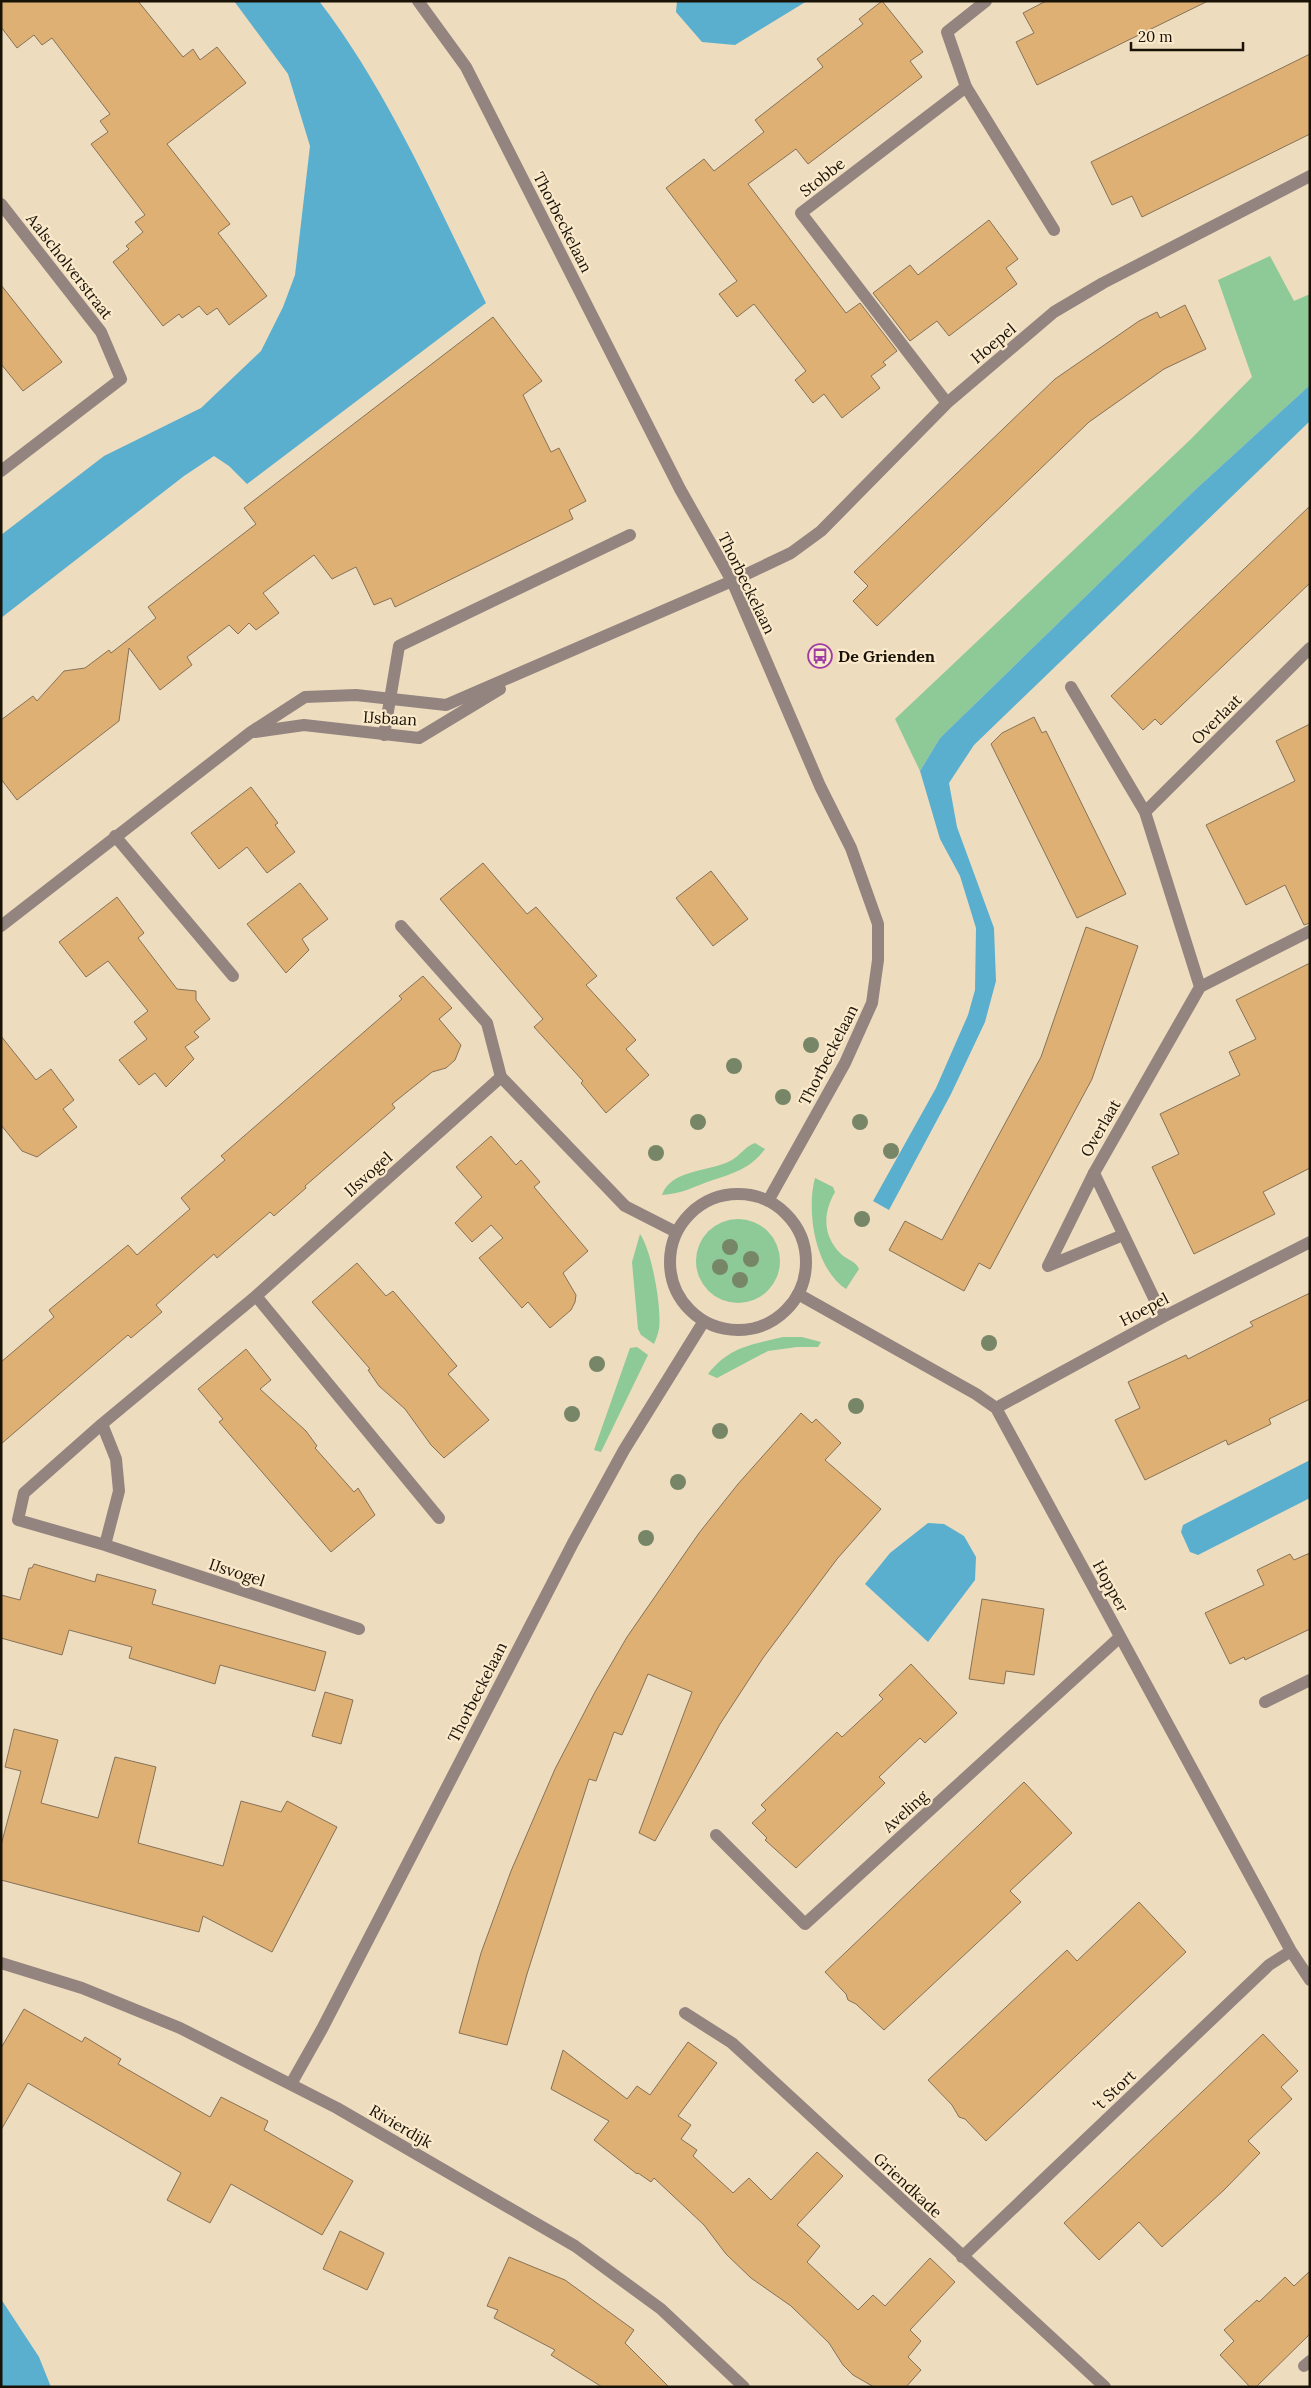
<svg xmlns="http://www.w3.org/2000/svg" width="1311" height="2388" font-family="Lora,serif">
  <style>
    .green { fill: #8ec998 }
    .water { fill: #5aafcf }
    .building { fill: #deb073; stroke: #867259 }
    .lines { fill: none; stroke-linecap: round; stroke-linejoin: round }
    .service { stroke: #948480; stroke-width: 12 }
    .minor { stroke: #948480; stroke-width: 12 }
    .tertiary { stroke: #948480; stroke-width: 12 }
    .tree { fill: #768667 }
    .labels { text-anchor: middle; stroke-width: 4.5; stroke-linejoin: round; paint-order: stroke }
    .street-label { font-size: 16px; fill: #181207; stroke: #fbe9cb }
    .poi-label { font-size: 16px; font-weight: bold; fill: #181207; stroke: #fbe9cb; text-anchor: start }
  </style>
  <rect width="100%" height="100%" fill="#eedcbe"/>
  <path class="green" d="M1270,256L1294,301L1310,294V385L1196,489L940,738L920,771L895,719L1191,439L1252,377L1218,280Z
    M755,1143L765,1149C751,1168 735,1173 713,1180C695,1186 682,1194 662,1195C671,1169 709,1172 730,1161C740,1156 744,1147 755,1143Z
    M815,1178L833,1187L835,1192C823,1213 822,1235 841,1254C847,1260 856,1261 859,1269L846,1289C815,1269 806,1211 815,1178Z
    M696 1261a42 42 0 1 1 84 0a42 42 0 1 1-84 0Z
    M640,1234C652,1251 662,1309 659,1329C658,1334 656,1339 654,1344L641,1335L638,1329L632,1262Z
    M783,1337H802L821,1342L818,1347H797L768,1351L717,1378L708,1374C730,1346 751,1345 783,1337Z
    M637,1347L648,1355L601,1452L594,1450L630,1348Z"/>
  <path class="water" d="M234,1H319C389,92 435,201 486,303L247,484L229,466L214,456L184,476L1,618V535L104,456L201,408L261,351L283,307L295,275L310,146L288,74Z
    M677,1H807L735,45L702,42L676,12Z
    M1310,385V421L974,745L949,783L957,827L994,928L996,981L985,1022L951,1094L889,1210L873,1201L936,1088L968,1015L975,990L976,928L960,876L940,839L920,771L940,738L1196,489Z
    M1310,1460V1498L1198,1555L1190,1552L1181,1532L1183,1525Z
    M928,1523L944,1524L964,1536L976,1557L975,1580L928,1642L865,1584L890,1553Z
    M1,2299L39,2357L51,2387H1Z"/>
  <path class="building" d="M1,1H138L183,57L193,49L200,60L217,47L246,83L167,144L230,224L218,233L267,296L229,325L217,308L207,315L199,306L182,318L179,314L163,326L113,262L129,249L126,246L143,232L135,222L145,215L91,144L108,132L100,121L110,114L52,38L42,45L34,35L17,48L1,27Z
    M882,1L923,52L910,61L922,77L808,164L796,149L748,184L846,313L860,303L897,351L883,362L886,365L871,376L880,388L842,418L824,394L813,403L795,380L806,371L754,304L737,317L719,294L737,281L666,188L704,159L714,171L764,132L755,120L823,67L817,59L863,24L859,19Z
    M1046,1H1208L1037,85L1016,42L1034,33L1023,13Z
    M1310,54V134L1142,217L1132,196L1112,205L1091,162Z
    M989,220L1018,259L1006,268L1017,284L949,336L937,321L910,341L873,293L910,265L918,275Z
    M1,285L62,362L23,391L1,364Z
    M1185,305L1206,349L1164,369L1089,422L877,626L853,601L868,586L854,572L1055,379L1139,321L1157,312L1160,318Z
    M493,317L542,381L523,395L551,452L559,448L586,501L569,510L573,519L395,607L391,598L374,605L356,567L332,579L314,555L263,593L279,613L256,630L249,623L238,634L229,625L187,657L192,665L160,690L129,648L119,721L17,800L1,779V720L33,696L37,701L64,671L85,668L109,650L111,653L156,618L148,607L256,524L244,508Z
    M1310,506V583L1161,725L1155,719L1143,730L1111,696Z
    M1034,717L1042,733L1046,731L1126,894L1077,918L991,744L1002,733Z
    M1310,724V923L1304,925L1285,885L1246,905L1206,825L1295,781L1276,741Z
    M251,787L278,823L275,825L295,852L267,873L247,847L219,869L191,833Z
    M483,863L527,914L536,907L597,976L586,985L636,1040L626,1049L649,1075L606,1113L581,1083L583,1081L534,1027L543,1019L440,899Z
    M711,871L748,919L713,946L676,898Z
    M300,883L328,919L302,939L309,950L286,973L247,924Z
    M117,897L144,933L138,938L177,989L196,991V1000L210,1019L194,1032L199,1037L185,1047L194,1059L166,1087L155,1073L139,1085L119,1060L147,1039L134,1022L148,1011L108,961L86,977L59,942Z
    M1086,927L1138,946L1092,1079L990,1269L979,1263L964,1291L889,1250L905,1221L942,1240L1041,1057Z
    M1310,963V1168L1263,1192L1275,1214L1194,1254L1152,1167L1179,1154L1160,1114L1240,1075L1229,1052L1256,1039L1236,1000Z
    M423,976L452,1008L439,1019L461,1045L455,1060L446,1068L432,1072L392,1104L395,1108L305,1186L306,1188L274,1216L270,1212L217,1258L214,1254L156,1305L162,1312L131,1338L128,1335L1,1444V1362L54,1317L49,1310L128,1245L137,1255L190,1209L181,1198L225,1160L221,1156L402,999L399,996Z
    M1,1036L36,1080L51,1069L74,1100L63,1109L77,1127L37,1157L22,1151L1,1125Z
    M491,1136L516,1165L521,1160L540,1182L534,1187L588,1251L563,1273L576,1295L575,1302L571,1310L550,1328L528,1302L522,1308L479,1258L503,1238L491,1225L472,1242L455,1223L482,1197L456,1167Z
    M357,1263L386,1296L393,1291L457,1366L448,1374L489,1420L444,1458L431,1445L405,1409L379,1386L368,1370L370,1369L312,1302Z
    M1310,1293V1399L1269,1419L1271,1424L1228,1445L1226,1440L1145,1480L1115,1420L1140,1408L1128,1382L1186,1355L1188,1359L1253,1326L1250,1322Z
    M246,1349L271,1380L260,1389L306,1431L317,1446L315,1448L354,1492L358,1488L375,1515L331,1552L219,1422L223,1419L198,1389Z
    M801,1413L812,1423L816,1419L841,1443L825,1460L881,1509L837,1559L763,1658L720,1724L655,1841L639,1833L692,1692L648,1674L622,1735L614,1732L596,1781L589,1779L527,1974L507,2045L459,2033L481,1953L511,1871L555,1769L595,1692L627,1637L699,1533L738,1484Z
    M1310,1553V1629L1245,1660L1244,1657L1230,1664L1205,1613L1264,1585L1257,1570L1290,1554L1294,1560Z
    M34,1564L95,1582L97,1574L156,1590L152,1604L326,1652L315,1691L220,1665L215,1684L129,1658L132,1647L69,1630L62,1655L1,1638V1595L20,1600L29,1568H32Z
    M982,1599L1044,1609L1034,1675L1006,1671L1004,1684L969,1679Z
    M911,1664L957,1713L925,1743L920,1738L879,1777L885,1783L796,1868L765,1840L767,1838L752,1823L766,1810L761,1805L837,1732L842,1737L883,1699L879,1695Z
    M325,1692L353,1700L341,1744L312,1736Z
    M14,1729L58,1740L41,1803L98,1818L115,1757L156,1767L138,1843L223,1866L241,1801L281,1812L287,1801L337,1827L272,1952L203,1916L199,1932L1,1880V1845L21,1771L5,1767Z
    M1024,1782L1072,1833L1010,1891L1021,1902L884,2030L856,2004L848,2000L846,1994L825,1972Z
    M1139,1902L1186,1952L986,2141L965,2119L959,2117L952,2105L928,2080L1067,1950L1077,1961Z
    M24,2009L82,2042L85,2037L121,2059L118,2064L210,2117L221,2097L268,2121L264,2130L353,2181L322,2235L231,2184L210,2223L167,2200L181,2173L28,2083L1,2130V2048Z
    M1263,2034L1298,2071L1281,2087L1292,2099L1248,2141L1260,2153L1224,2190L1162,2247L1139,2222L1099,2260L1064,2223Z
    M688,2042L717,2063L678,2116L691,2125L681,2139L697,2150L693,2156L733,2193L749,2178L771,2200L817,2152L843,2176L797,2225L820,2246L807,2262L858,2310L873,2295L885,2306L930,2258L955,2282L910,2330L921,2341L908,2357L921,2370L906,2387H874L853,2375L843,2365L829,2343L791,2306L751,2278L726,2254L704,2225L654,2178L651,2182L638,2173L637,2174L594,2140L609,2121L551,2089L563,2050L627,2099L637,2086L650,2095Z
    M340,2231L384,2253L367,2290L323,2269Z
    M509,2257L565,2280L634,2330L625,2343L669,2387H602L551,2355L555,2350L494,2318L498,2310L487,2306Z
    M1310,2271V2334L1256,2387H1250L1220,2355L1234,2341L1224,2330L1257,2300L1259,2302L1285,2277L1294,2286Z"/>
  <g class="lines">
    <path class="service" d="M966,87L1054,230
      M384,735L399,646L630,535
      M115,836L233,976
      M1094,1173L1048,1266L1123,1235"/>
    <path class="minor" d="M1,204L101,332L121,379L1,471
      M947,403L801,213L966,87L947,32L986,1
      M1071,687L1145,812
      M255,732L304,725L419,738L500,689
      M1,926L251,732L305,697L356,695L446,705L732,581L791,553L821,531L947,403L1054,312L1103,283L1310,176
      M401,926L487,1023L501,1077L625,1206L676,1232
      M1200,987L1310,931
      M798,1294L976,1394L996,1408L1291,1951L1310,1980
      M256,1296L439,1518
      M1163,1317L1094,1173L1200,987L1145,812L1310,648
      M996,1408L1163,1317L1310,1242
      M102,1424L116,1459L119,1491L105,1545
      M359,1629L105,1545L18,1520L24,1493L102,1424L256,1296L501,1077
      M1265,1702L1310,1680
      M716,1835L805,1924L1120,1637
      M685,2013L732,2043L1105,2387
      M962,2257L1269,1965L1291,1951
      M1304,2366L1310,2361"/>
    <path class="tertiary" d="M418,1L466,67L680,489L732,581L820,786L851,848L878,924V960L872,1003L845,1063L768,1201
      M670 1262a68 68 0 1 1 136 0a68 68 0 1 1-136 0Z
      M1,1963L82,1988L180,2028L337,2108L575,2246L661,2309L744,2387
      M291,2084L322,2029L573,1543L624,1450L704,1321"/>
  </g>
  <g class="tree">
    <circle cx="811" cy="1045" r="8"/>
    <circle cx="734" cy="1066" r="8"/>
    <circle cx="783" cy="1097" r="8"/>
    <circle cx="698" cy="1122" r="8"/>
    <circle cx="860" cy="1122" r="8"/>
    <circle cx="891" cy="1151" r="8"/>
    <circle cx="656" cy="1153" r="8"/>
    <circle cx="862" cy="1219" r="8"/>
    <circle cx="730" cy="1247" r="8"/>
    <circle cx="751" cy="1259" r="8"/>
    <circle cx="720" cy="1267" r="8"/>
    <circle cx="740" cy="1280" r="8"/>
    <circle cx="989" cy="1343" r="8"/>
    <circle cx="597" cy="1364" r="8"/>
    <circle cx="856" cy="1406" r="8"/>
    <circle cx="572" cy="1414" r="8"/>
    <circle cx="720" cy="1431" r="8"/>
    <circle cx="678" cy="1482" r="8"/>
    <circle cx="646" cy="1538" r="8"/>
  </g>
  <defs>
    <g id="bus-ring" transform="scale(1.25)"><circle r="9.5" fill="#fbe9cb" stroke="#a03da3" stroke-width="1.5"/><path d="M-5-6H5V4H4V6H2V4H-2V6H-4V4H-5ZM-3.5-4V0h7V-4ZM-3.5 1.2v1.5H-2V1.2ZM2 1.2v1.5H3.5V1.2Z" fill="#a03da3"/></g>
  </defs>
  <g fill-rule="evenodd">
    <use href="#bus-ring" x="820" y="656"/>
  </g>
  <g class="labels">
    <g class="street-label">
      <text transform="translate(822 177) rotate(-38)" y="6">Stobbe</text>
      <text transform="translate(563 222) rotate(63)" y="6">Thorbeckelaan</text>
      <text transform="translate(70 266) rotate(52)" y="6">Aalscholverstraat</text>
      <text transform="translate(993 343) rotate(-40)" y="6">Hoepel</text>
      <text transform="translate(747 583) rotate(64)" y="6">Thorbeckelaan</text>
      <text transform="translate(390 718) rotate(3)" y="6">IJsbaan</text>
      <text transform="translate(1216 719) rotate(-45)" y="6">Overlaat</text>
      <text transform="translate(828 1055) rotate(-63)" y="6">Thorbeckelaan</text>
      <text transform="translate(1100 1128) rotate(-60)" y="6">Overlaat</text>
      <text transform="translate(368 1174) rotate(-42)" y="6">IJsvogel</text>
      <text transform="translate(1144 1309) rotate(-28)" y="6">Hoepel</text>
      <text transform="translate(237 1572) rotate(18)" y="6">IJsvogel</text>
      <text transform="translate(1111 1586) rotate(61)" y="6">Hopper</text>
      <text transform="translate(477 1692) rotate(-63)" y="6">Thorbeckelaan</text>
      <text transform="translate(905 1811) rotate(-42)" y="6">Aveling</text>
      <text transform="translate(1114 2090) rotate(-43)" y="6">'t Stort</text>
      <text transform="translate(401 2126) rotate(30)" y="6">Rivierdijk</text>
      <text transform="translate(908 2185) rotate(43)" y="6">Griendkade</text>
    </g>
    <g class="poi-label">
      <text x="838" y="662">De Grienden</text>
    </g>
  </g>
  <rect width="1311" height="2388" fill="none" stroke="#181207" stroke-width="5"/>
  <path d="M1131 42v8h112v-8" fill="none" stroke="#181207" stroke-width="2.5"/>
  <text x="1138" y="42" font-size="15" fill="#181207" stroke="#fbe9cb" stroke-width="4" paint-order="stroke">20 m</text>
</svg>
